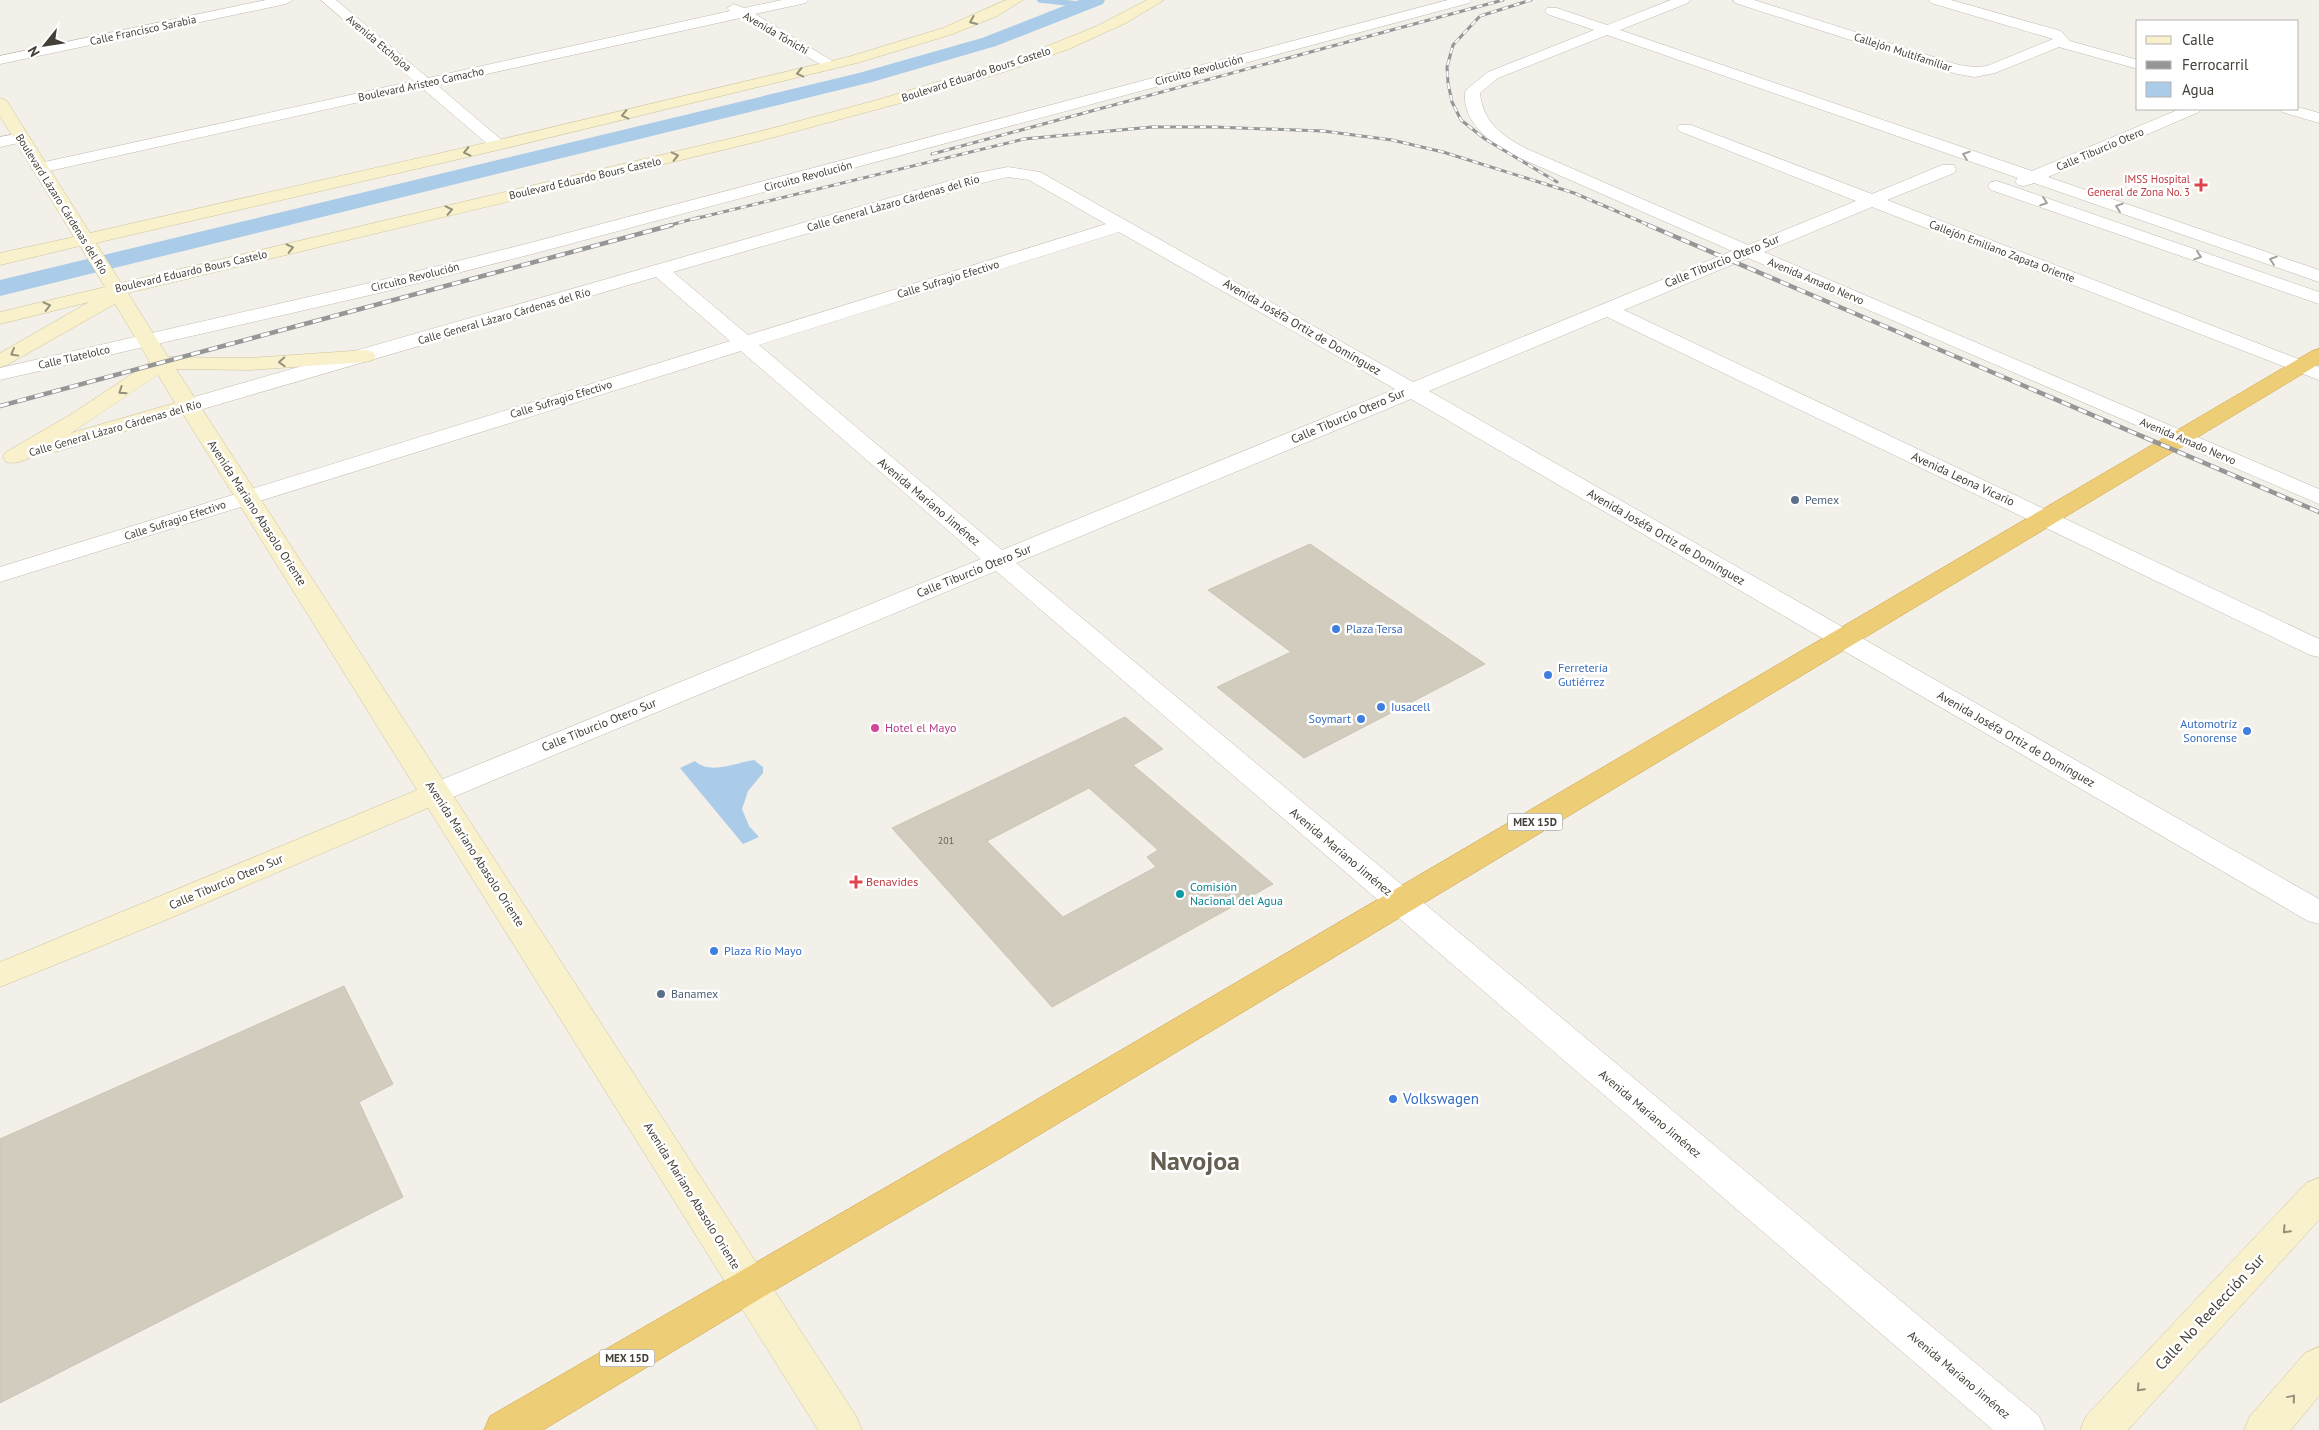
<svg xmlns="http://www.w3.org/2000/svg" width="2319" height="1430" font-family="'PT Sans',sans-serif">
  <style>
    .water { fill: #abcce8 }
    .lines { fill: none; stroke-linecap: round; stroke-linejoin: round }
    .stream { stroke: #abcce8; stroke-width: 5.5 }
    .canal { fill: #abcce8; fill-rule: evenodd }
    .building { fill: #d2ccbf; stroke: #ccc4b3; fill-rule: evenodd }
    .street-casing { stroke: #c0baaf; stroke-width: 1 }
    .secondary-casing { stroke: #cdc39c; stroke-width: 1 }
    .highway-casing { stroke: #cca248; stroke-width: 1 }
    .street { fill: #fff; fill-rule: evenodd }
    .secondary { fill: #f9f0cc; fill-rule: evenodd }
    .highway { fill: #eecd77; fill-rule: evenodd }
    .rail-far1-casing { stroke: #969696; stroke-width: 3 }
    .rail-casing { stroke: #969696; stroke-width: 4.5 }
    .rail-far1 { stroke: #fff; stroke-width: 2; stroke-dasharray: 6; stroke-linecap: butt }
    .rail { stroke: #fff; stroke-width: 3; stroke-dasharray: 9; stroke-linecap: butt }
    .oneway { stroke: #968f7a }
    .oneway2 { stroke: #a2a09b }
    .health-dot { fill: #e0444e; stroke: #fff; stroke-width: 2 }
    .service-dot { fill: #5c6f8a; stroke: #fff; stroke-width: 2 }
    .shop-dot { fill: #3f7fe0; stroke: #fff; stroke-width: 2 }
    .hotel-dot { fill: #d1479c; stroke: #fff; stroke-width: 2 }
    .culture-dot { fill: #0f9aa8; stroke: #fff; stroke-width: 2 }
    .labels { text-anchor: middle; stroke-width: 5; stroke-linejoin: round; paint-order: stroke }
    .number-label { font-size: 10px; fill: #686359 }
    .far-street-label { font-size: 11px; fill: #454037; stroke: #fff }
    .far-health-label { font-size: 11px; fill: #be3a42; stroke: #fff; text-anchor: end }
    .shield { fill: #fff; stroke: #7d7973; stroke-width: 1 }
    .shield-label { font-size: 11px; font-weight: bold; fill: #454037 }
    .street-label { font-size: 12px; fill: #454037; stroke: #fff }
    .service-label { font-size: 12px; fill: #4e5e75; stroke: #fff; text-anchor: start }
    .shop-label { font-size: 12px; fill: #366cbe; stroke: #fff; text-anchor: start }
    .hotel-label { font-size: 12px; fill: #b23c85; stroke: #fff; text-anchor: start }
    .health-label { font-size: 12px; fill: #be3a42; stroke: #fff; text-anchor: start }
    .culture-label { font-size: 12px; fill: #0d838f; stroke: #fff; text-anchor: start }
    .near-shop-label { font-size: 15px; fill: #366cbe; stroke: #fff; text-anchor: start }
    .near-street-label { font-size: 15px; fill: #454037; stroke: #fff }
    .near-town-label { font-size: 26px; font-weight: bold; fill: #665e50; stroke: #fff }
  </style>
  <rect width="100%" height="100%" fill="#f2f0e8"/>
  <path class="water" d="M754,760L763,767V773L748,791L742,809L749,826L759,837L743,844L680,768L695,761C710,775 735,763 754,760Z"/>
  <g class="lines">
    <path class="stream" d="M1040,0L1087,5"/>
    <path class="canal" d="M1079,0H1105L1103,4L996,46L872,82L0,296V280L859,73L982,38Z"/>
  </g>
  <path class="building" d="M1310,544L1485,664L1304,758L1217,687L1291,652L1208,590Z
    M1125,717L1163,749L1133,765L1273,884L1052,1007L892,828ZM1089,788L1158,850L1147,857L1156,867L1063,917L987,841Z
    M344,986L393,1084L359,1102L403,1197L0,1403V1139Z"/>
  <g class="lines">
    <g class="street-casing">
      <path id="street" d="M266,0H293L286,4L0,64V56Z
        M321,0H336L428,78L730,11L727,8L734,4L744,8L782,0H808L806,3L755,14L839,65L832,69L827,68L740,18L437,85L504,142L506,145L504,148H492L422,88L40,173L34,172L32,168L34,164L40,163L414,81Z
        M1448,0H1471L1469,3L536,253L379,293L0,380V368L378,281L522,245Z
        M1671,0H1690L1688,3L1620,30L2032,171L2180,109H2201L2199,112L2048,177L2319,270V282L2034,183L2024,186L2018,185L2015,181L2018,178L1607,35L1498,78L1480,93C1483,122 1501,135 1525,148L1748,245L1856,201L1679,131L1677,128L1679,125H1691L1872,194L1942,165H1954L1956,169L1954,173L1887,200L2319,367V380L1872,207L1764,252L2319,489V504L1748,258L1624,310L2319,639V657L2310,655L1607,317L1429,391L2319,899V924L2308,921L1411,399L1016,563L2039,1416L2045,1430H1993L996,571L446,800L436,803L426,800L421,793L426,786L981,559L741,351L0,582V567L730,341L656,277L196,411L188,412L180,411L177,406L180,401L977,173L1008,167L1040,172L1413,382L1732,251L1513,155C1492,143 1467,126 1465,100C1465,95 1464,93 1467,89L1488,72L1594,30L1547,14L1545,11L1547,8H1557L1607,25ZM1008,177L1029,180L1106,224L748,335L673,272L986,182ZM1119,232L1395,389L1002,550L759,345Z
        M1733,0H1754L1959,65L1975,67L1987,66L2053,39L1931,3L1929,0H1951L2061,31L2070,41L2138,60V69L2059,47L1995,73L1975,77L1957,74L1735,3Z
        M2298,107L2319,113V123L2282,112L2280,109H2298Z
        M22,133L28,135L30,138L28,141L0,147V137Z
        M1997,181L2319,292V304L1991,190L1988,186L1991,182Z"/>
    </g>
    <g class="secondary-casing">
      <path id="secondary" d="M1006,0H1023L997,16L953,34L857,63L498,150L96,243L121,283L758,132L877,100L1020,57L1097,26L1147,0H1164L1126,23L1069,49L1010,70L919,98L760,141L128,293L168,357L250,358L366,350L373,352L376,356L373,360L366,362L250,370L176,369L856,1416L862,1430H818L428,808L166,920L0,987V962L417,790L183,414L55,452L46,448C33,455 21,466 6,462L3,457L6,452L70,415L150,362L115,304L7,365L0,367V353L89,302L0,324V312L105,287L80,246L0,265V253L74,237L0,116V98L6,100L8,103L90,233L498,140L848,57L943,28ZM158,375L175,403L71,433Z
        M2319,1178V1220L2128,1430H2080L2086,1416L2306,1183Z
        M2319,1347V1396L2291,1430H2244L2250,1416L2305,1353Z"/>
    </g>
    <g class="highway-casing">
      <path id="highway" d="M2319,349V364L999,1159L763,1297L543,1430H484L490,1416L973,1137L2312,351Z"/>
    </g>
    <use href="#street" class="street"/>
    <use href="#secondary" class="secondary"/>
    <use href="#highway" class="highway"/>
    <g class="rail-far1-casing">
      <path id="rail-far1" d="M1531,0L1480,16L1453,45L1447,67L1448,83L1452,102L1461,120L1485,139L1557,182
        M932,154L1503,0
        M694,219L1024,139L1152,127H1214L1323,131L1392,140L1443,152L1574,193L1651,226
        M667,226L700,217"/>
    </g>
    <g class="rail-casing">
      <path id="rail" d="M1648,225L2319,512
        M0,406L672,225"/>
    </g>
    <use href="#rail-far1" class="rail-far1"/>
    <use href="#rail" class="rail"/>
  </g>
  <defs><path id="oneway-chevron" d="M-2-3.5L2.5 0L-2 3.5" fill="none" stroke-width="1.6" stroke-linecap="round" stroke-linejoin="round" transform="scale(1.25)"/></defs>
  <g class="oneway">
    <use href="#oneway-chevron" transform="translate(973 21) rotate(157)"/>
    <use href="#oneway-chevron" transform="translate(800 73) rotate(167)"/>
    <use href="#oneway-chevron" transform="translate(625 115) rotate(167)"/>
    <use href="#oneway-chevron" transform="translate(467 152) rotate(167)"/>
    <use href="#oneway-chevron" transform="translate(675 156) rotate(-13)"/>
    <use href="#oneway-chevron" transform="translate(449 210) rotate(-13)"/>
    <use href="#oneway-chevron" transform="translate(290 248) rotate(-13)"/>
    <use href="#oneway-chevron" transform="translate(47 306) rotate(-14)"/>
    <use href="#oneway-chevron" transform="translate(14 353) rotate(151)"/>
    <use href="#oneway-chevron" transform="translate(282 362) rotate(177)"/>
    <use href="#oneway-chevron" transform="translate(122 391) rotate(146)"/>
    <use href="#oneway-chevron" transform="translate(2286 1230) rotate(133)"/>
    <use href="#oneway-chevron" transform="translate(2140 1388) rotate(133)"/>
    <use href="#oneway-chevron" transform="translate(2292 1398) rotate(-50)"/>
  </g>
  <g class="oneway2">
    <use href="#oneway-chevron" transform="translate(1966 155) rotate(-161)"/>
    <use href="#oneway-chevron" transform="translate(2044 202) rotate(19)"/>
    <use href="#oneway-chevron" transform="translate(2119 207) rotate(-161)"/>
    <use href="#oneway-chevron" transform="translate(2198 256) rotate(19)"/>
    <use href="#oneway-chevron" transform="translate(2273 260) rotate(-161)"/>
  </g>
  <g class="health-dot">
    <path d="M2198.5 177.5h5v5h5v5h-5v5h-5v-5h-5v-5h5z"/>
    <path d="M853.5 874.5h5v5h5v5h-5v5h-5v-5h-5v-5h5z"/>
  </g>
  <g class="service-dot">
    <circle cx="1795" cy="500" r="5"/>
    <circle cx="661" cy="994" r="5"/>
  </g>
  <g class="shop-dot">
    <circle cx="1336" cy="629" r="5"/>
    <circle cx="1548" cy="675" r="5"/>
    <circle cx="1381" cy="707" r="5"/>
    <circle cx="1361" cy="719" r="5"/>
    <circle cx="2247" cy="731" r="5"/>
    <circle cx="714" cy="951" r="5"/>
    <circle cx="1393" cy="1099" r="5"/>
  </g>
  <circle class="hotel-dot" cx="875" cy="728" r="5"/>
  <circle class="culture-dot" cx="1180" cy="894" r="5"/>
  <g class="labels">
    <g class="number-label">
      <text x="946" y="844">201</text>
    </g>
    <g class="far-street-label">
      <text transform="translate(143 30) rotate(-12)" y="4">Calle Francisco Sarabia</text>
      <text transform="translate(776 33) rotate(30)" y="4">Avenida Tónichi</text>
      <text transform="translate(379 43) rotate(40)" y="4">Avenida Etchojoa</text>
      <text transform="translate(1903 52) rotate(18)" y="4">Callejón Multifamiliar</text>
      <text transform="translate(1199 70) rotate(-15)" y="4">Circuito Revolución</text>
      <text transform="translate(976 74) rotate(-18)" y="4">Boulevard Eduardo Bours Castelo</text>
      <text transform="translate(421 84) rotate(-12)" y="4">Boulevard Aristeo Camacho</text>
      <text transform="translate(2100 149) rotate(-23)" y="4">Calle Tiburcio Otero</text>
      <text transform="translate(808 176) rotate(-15)" y="4">Circuito Revolución</text>
      <text transform="translate(585 178) rotate(-13)" y="4">Boulevard Eduardo Bours Castelo</text>
      <text transform="translate(893 203) rotate(-16)" y="4">Calle General Lázaro Cárdenas del Río</text>
      <text transform="translate(62 204) rotate(58)" y="4">Boulevard Lázaro Cárdenas del Río</text>
      <text transform="translate(2002 251) rotate(21)" y="4">Callejón Emiliano Zapata Oriente</text>
      <text transform="translate(191 271) rotate(-13)" y="4">Boulevard Eduardo Bours Castelo</text>
      <text transform="translate(415 277) rotate(-14)" y="4">Circuito Revolución</text>
      <text transform="translate(948 279) rotate(-17)" y="4">Calle Sufragio Efectivo</text>
      <text transform="translate(1816 281) rotate(23)" y="4">Avenida Amado Nervo</text>
      <text transform="translate(504 316) rotate(-16)" y="4">Calle General Lázaro Cárdenas del Río</text>
      <text transform="translate(74 357) rotate(-13)" y="4">Calle Tlatelolco</text>
      <text transform="translate(561 399) rotate(-17)" y="4">Calle Sufragio Efectivo</text>
      <text transform="translate(115 428) rotate(-16)" y="4">Calle General Lázaro Cárdenas del Río</text>
      <text transform="translate(2188 441) rotate(23)" y="4">Avenida Amado Nervo</text>
      <text transform="translate(175 520) rotate(-18)" y="4">Calle Sufragio Efectivo</text>
    </g>
    <g class="far-health-label">
      <text x="2190" y="183">IMSS Hospital<tspan x="2190" dy="13">General de Zona No. 3</tspan></text>
    </g>
    <g class="shield">
      <rect x="1507.5" y="813.5" width="55" height="17" rx="4"/>
      <rect x="599.5" y="1349.5" width="55" height="17" rx="4"/>
    </g>
    <g class="shield-label">
      <text x="1535" y="826">MEX 15D</text>
      <text x="627" y="1362">MEX 15D</text>
    </g>
    <g class="street-label">
      <text transform="translate(1722 261) rotate(-22)" y="4">Calle Tiburcio Otero Sur</text>
      <text transform="translate(1302 327) rotate(30)" y="4">Avenida Joséfa Ortiz de Domínguez</text>
      <text transform="translate(1348 416) rotate(-23)" y="4">Calle Tiburcio Otero Sur</text>
      <text transform="translate(1963 479) rotate(25)" y="4">Avenida Leona Vicario</text>
      <text transform="translate(929 502) rotate(40)" y="4">Avenida Maríano Jiménez</text>
      <text transform="translate(257 513) rotate(57)" y="4">Avenida Mariano Abasolo Oriente</text>
      <text transform="translate(1666 537) rotate(30)" y="4">Avenida Joséfa Ortiz de Domínguez</text>
      <text transform="translate(974 571) rotate(-22)" y="4">Calle Tiburcio Otero Sur</text>
      <text transform="translate(599 725) rotate(-22)" y="4">Calle Tiburcio Otero Sur</text>
      <text transform="translate(2016 739) rotate(30)" y="4">Avenida Joséfa Ortiz de Domínguez</text>
      <text transform="translate(1341 852) rotate(40)" y="4">Avenida Maríano Jiménez</text>
      <text transform="translate(475 854) rotate(57)" y="4">Avenida Mariano Abasolo Oriente</text>
      <text transform="translate(226 882) rotate(-23)" y="4">Calle Tiburcio Otero Sur</text>
      <text transform="translate(1650 1114) rotate(40)" y="4">Avenida Maríano Jiménez</text>
      <text transform="translate(692 1196) rotate(58)" y="4">Avenida Mariano Abasolo Oriente</text>
      <text transform="translate(1959 1375) rotate(40)" y="4">Avenida Maríano Jiménez</text>
    </g>
    <g class="service-label">
      <text x="1805" y="504">Pemex</text>
      <text x="671" y="998">Banamex</text>
    </g>
    <g class="shop-label">
      <text x="1346" y="633">Plaza Tersa</text>
      <text x="1558" y="672">Ferretería<tspan x="1558" dy="14">Gutiérrez</tspan></text>
      <text x="1391" y="711">Iusacell</text>
      <text x="1351" y="723" text-anchor="end">Soymart</text>
      <text x="2237" y="728" text-anchor="end">Automotríz<tspan x="2237" dy="14">Sonorense</tspan></text>
      <text x="724" y="955">Plaza Río Mayo</text>
    </g>
    <g class="hotel-label">
      <text x="885" y="732">Hotel el Mayo</text>
    </g>
    <g class="health-label">
      <text x="866" y="886">Benavides</text>
    </g>
    <g class="culture-label">
      <text x="1190" y="891">Comisión<tspan x="1190" dy="14">Nacional del Agua</tspan></text>
    </g>
    <g class="near-shop-label">
      <text x="1403" y="1104">Volkswagen</text>
    </g>
    <g class="near-street-label">
      <text transform="translate(2210 1312) rotate(-47)" y="5">Calle No Reelección Sur</text>
    </g>
    <g class="near-town-label">
      <text x="1195" y="1170">Navojoa</text>
    </g>
  </g>
  <rect x="2136" y="20" width="162" height="90" fill="#ffffff" stroke="#b5b3af"/>
  <rect x="2146" y="36" width="25" height="8" fill="#f9f0cc" stroke="#b5b3af"/>
  <text x="2182" y="45" font-size="15" fill="#454037">Calle</text>
  <rect x="2146" y="61" width="25" height="8" fill="#969696" stroke="#b5b3af"/>
  <text x="2182" y="70" font-size="15" fill="#454037">Ferrocarril</text>
  <rect x="2146" y="82" width="25" height="15" fill="#abcce8" stroke="#b5b3af"/>
  <text x="2182" y="95" font-size="15" fill="#454037">Agua</text>
  <g transform="translate(45 45) rotate(240)" stroke="#ffffff" stroke-width="4" paint-order="stroke">
  <path d="M0-4L9 19L0 12L-9 19Z" fill="#454037"/>
  <text y="-8" font-size="14" font-weight="bold" text-anchor="middle" fill="#454037">N</text>
  </g>
</svg>
